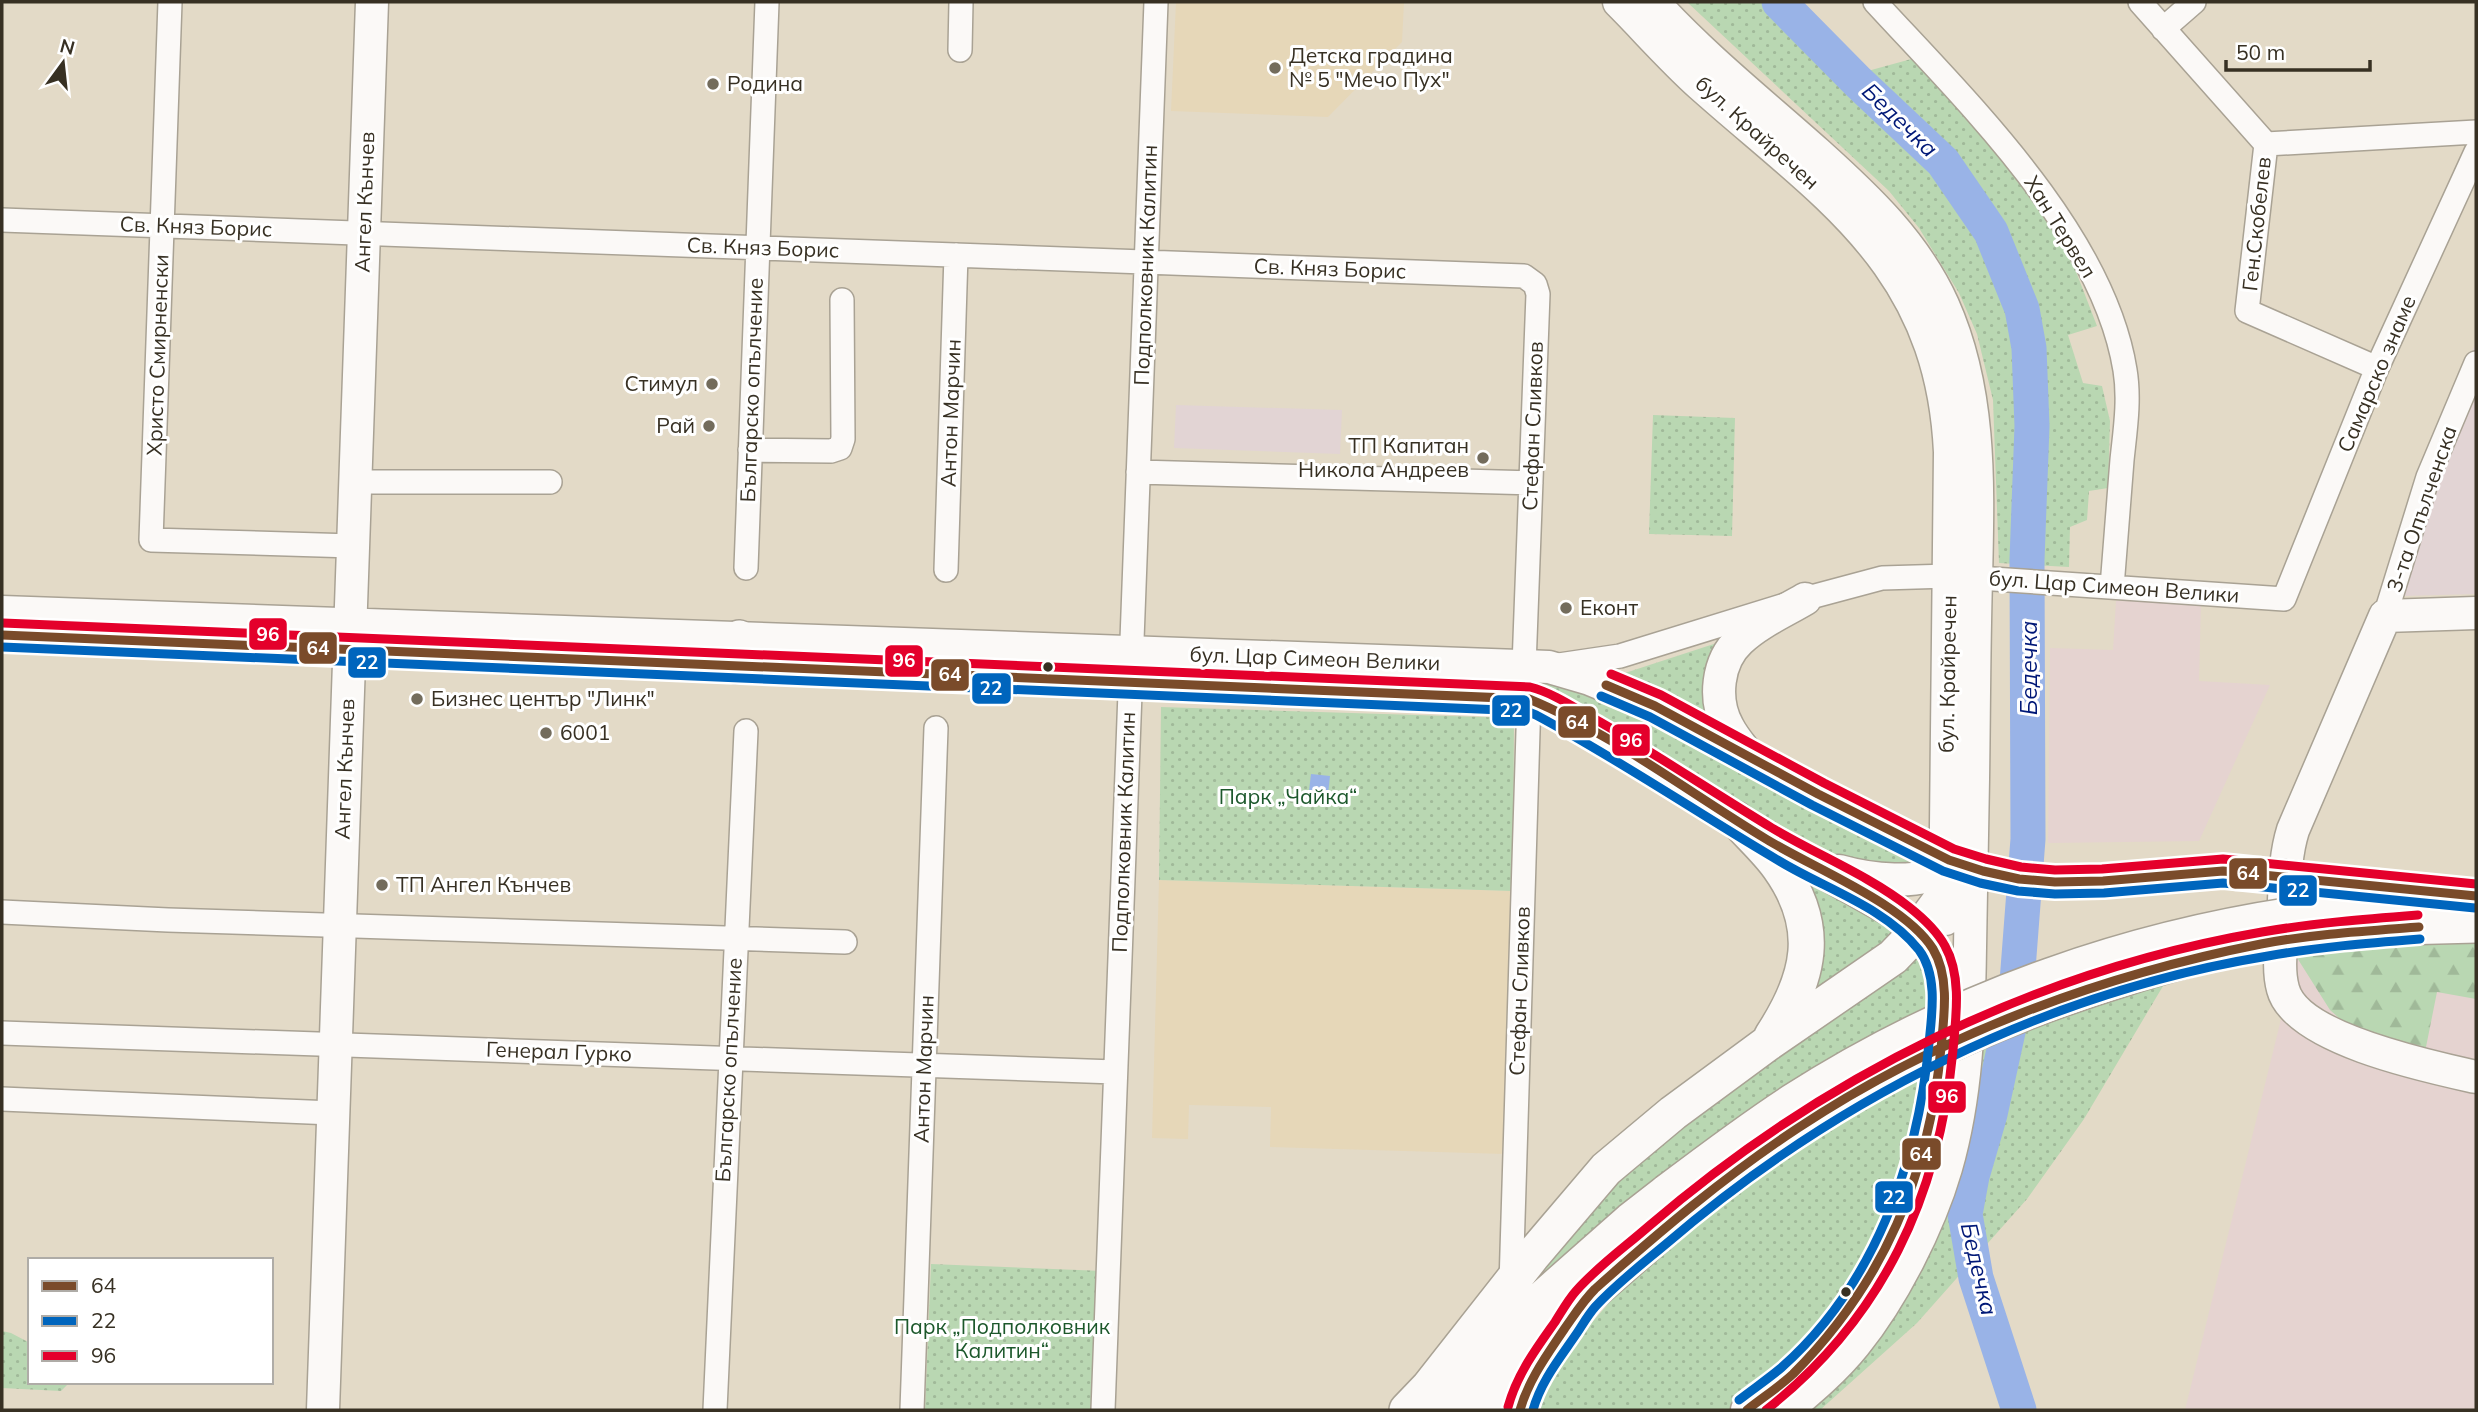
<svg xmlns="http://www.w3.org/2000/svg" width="2478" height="1412" font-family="Mulish,sans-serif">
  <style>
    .commercial { fill: #e5d3d0 }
    .industrial { fill: #e2d4d4 }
    .built { fill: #e6d7b8 }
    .green { fill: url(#green-dots) }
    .forest { fill: url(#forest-firs) }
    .water { fill: #99b3e7 }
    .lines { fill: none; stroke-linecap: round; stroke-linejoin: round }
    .river { stroke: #99b3e7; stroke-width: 35 }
    .street-casing { stroke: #a9a294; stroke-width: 26 }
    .secondary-casing { stroke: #a9a294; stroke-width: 35 }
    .primary-casing { stroke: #a9a294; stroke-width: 38 }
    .street { stroke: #fbf9f7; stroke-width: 23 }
    .secondary { stroke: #fbf9f7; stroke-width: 32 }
    .primary { stroke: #fbf9f7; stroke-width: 35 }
    .secondary-bridge-casing { stroke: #a9a294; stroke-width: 35; stroke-linecap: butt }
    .primary-bridge-casing { stroke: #a9a294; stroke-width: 38; stroke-linecap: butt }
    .secondary-bridge { stroke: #fbf9f7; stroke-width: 32 }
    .primary-bridge { stroke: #fbf9f7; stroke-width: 35 }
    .bus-1-casing { stroke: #fff; stroke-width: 14 }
    .bus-2-casing { stroke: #fff; stroke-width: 14 }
    .bus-3-casing { stroke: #fff; stroke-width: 14 }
    .bus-1 { stroke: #7a4b2a; stroke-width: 9 }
    .bus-2 { stroke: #0065bd; stroke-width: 9 }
    .bus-3 { stroke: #e4002b; stroke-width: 9 }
    .poi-dot { fill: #736c5c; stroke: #fff; stroke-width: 2.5 }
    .bus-dot { fill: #373023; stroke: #fff; stroke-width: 2.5 }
    .labels { text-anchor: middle; stroke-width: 6; stroke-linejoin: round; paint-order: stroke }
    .poi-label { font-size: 21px; fill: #373023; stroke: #fff; text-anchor: start }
    .street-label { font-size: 21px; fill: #373023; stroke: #fff }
    .park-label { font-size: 21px; fill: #1c582b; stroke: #fff }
    .water-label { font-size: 23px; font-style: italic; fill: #001877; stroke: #fff }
    .line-badge { stroke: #fff; stroke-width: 2.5 }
    .badge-label { font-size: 19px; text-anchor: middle; font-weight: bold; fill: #fff }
  </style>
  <defs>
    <pattern id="green-dots" width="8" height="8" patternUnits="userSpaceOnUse" patternTransform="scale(1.75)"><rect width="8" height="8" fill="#b9d7b2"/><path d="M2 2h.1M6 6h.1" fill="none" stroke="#a0b999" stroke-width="1.8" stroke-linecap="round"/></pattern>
    <pattern id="forest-firs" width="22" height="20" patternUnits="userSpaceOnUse" patternTransform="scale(1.75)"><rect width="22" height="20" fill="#b9d7b2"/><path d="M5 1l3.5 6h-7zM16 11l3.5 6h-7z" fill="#a0b999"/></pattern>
  </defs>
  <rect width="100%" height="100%" fill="#e3dac7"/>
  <path class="commercial" d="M2116,601L2201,602L2199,681L2270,685L2199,841L2048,843L2050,648L2113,650Z
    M2476,941V1410H2185L2297,954Z"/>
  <path class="industrial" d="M2476,342V594L2403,596L2407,510Z
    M1176,405L1342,410L1340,454L1174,448Z"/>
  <path class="built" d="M1176,2H1404L1402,42L1328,117L1171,111Z
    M1159,880L1513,891L1505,1154L1270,1147L1271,1107L1189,1105L1188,1139L1152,1138Z"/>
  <path class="green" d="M1687,2H1798L1864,72L1915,58L1979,124L2049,219L2070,256L2097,326L2068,335L2083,383L2102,386L2110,421L2108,488L2089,491L2087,520L2070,527L2069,567L1999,563L1993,400L1977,334L1959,293L1919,228L1889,191Z
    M1653,415L1735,418L1732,536L1649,534Z
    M1723,641L1719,729L1622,677L1625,673Z
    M1150,663L1534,676L1587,686L1934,864L1890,872L1850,862L1546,702Z
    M1161,707L1514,718L1513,891L1159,880Z
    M1792,865L1908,928L1807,1009Z
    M1919,950L1930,993L1931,1012L1468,1369L1615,1176Z
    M2166,981L2084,1119L2027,1199L1917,1323L1820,1410H1803L1954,1188L1974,1117L1982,1047Z
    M1929,1070L1908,1168L1867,1258L1834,1307L1752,1394L1731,1410H1533L1550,1370L1624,1286L1768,1163Z
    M931,1264L1103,1271L1098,1410H925Z
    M2,1331L11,1333L30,1343V1382H70L61,1391L2,1388Z"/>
  <path class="forest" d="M2476,937V999L2437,992L2424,1057L2349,1027L2330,1010L2294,953L2380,941Z"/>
  <path class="water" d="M1311,774L1330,776L1328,794L1309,791Z"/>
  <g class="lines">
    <path class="river" d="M1779,2L1858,82L1943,162L1991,232L2022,309L2029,348L2032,426L2027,560L2028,839L2016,995L1990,1114L1972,1176L1965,1214L1976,1278L2019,1410"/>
    <g class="street-casing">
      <path id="street" d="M170,2L151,540L353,546
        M1875,2C1966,101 2103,233 2125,370C2130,400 2125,431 2122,460C2119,503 2115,545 2112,587
        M2140,2L2266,144L2247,311L2377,368
        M2163,29L2194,2
        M960,50L961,2
        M2266,144L2476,132
        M2,220L1524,276L1535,284L1538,294L1524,666
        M750,450L831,451L840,448L843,439L842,300
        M1138,472L1531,483
        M355,482H550
        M746,568L767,2
        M946,570L956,255
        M2385,616L2428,477L2476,363
        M1559,665L1620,656L1811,597L1882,578L1949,576L2284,599L2377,368L2476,152
        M2,912L168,920L845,942
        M2,1033L1115,1072
        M2,1099L333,1113
        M1511,1284L1529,699
        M715,1410L746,731
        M912,1410L936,728
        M1103,1410L1156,2"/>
    </g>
    <g class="secondary-casing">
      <path id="secondary" d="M1619,2C1646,29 1672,59 1701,85C1828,198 1941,264 1950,452L1945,919
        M1653,2C1702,56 1762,104 1817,153C1867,198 1915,243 1943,305C1982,392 1978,487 1976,580C1974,646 1974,713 1973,779C1972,835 1971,891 1970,947C1969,1022 1967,1095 1946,1168C1929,1226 1893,1297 1855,1344C1835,1369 1810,1390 1786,1410
        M2,612L1549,667L1590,679L1655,706L1818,794
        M2476,613L2385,616L2293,830C2284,859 2285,889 2283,920C2282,942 2277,968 2283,989C2296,1039 2431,1067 2476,1077
        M2,635L1529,699L1553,710L1798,858L1896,913L1929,942L1936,955L1944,979
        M1747,754C1740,745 1733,737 1728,727C1713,700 1717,661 1740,640C1758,623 1783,612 1805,599
        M1839,871C1867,879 1922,887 1947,867C1951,864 1954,859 1957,855
        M2330,881L2430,891
        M323,1410L372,2
        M1520,1410L1533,1375L1553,1347
        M1747,1410C1872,1324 1937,1175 1942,1027"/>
    </g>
    <g class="primary-casing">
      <path id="primary" d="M737,666L739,638
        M1736,819C1750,835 1767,850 1779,867C1822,927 1810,978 1772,1036
        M2330,910L2426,901L2476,900
        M2333,933L2401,927L2476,925
        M1407,1410L1429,1387L1532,1256L1606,1169L1673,1113L1768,1043L1893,957L1918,931L1946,893
        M1443,1410L1545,1296L1631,1220L1667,1192
        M1479,1410L1586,1298L1688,1209"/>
    </g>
    <use href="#street" class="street"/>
    <use href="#secondary" class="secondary"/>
    <use href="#primary" class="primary"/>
    <g class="secondary-bridge-casing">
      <path id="secondary-bridge" d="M1818,794C1882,827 1945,867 2017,879C2075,888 2134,876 2192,873C2239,870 2284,876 2330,881"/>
    </g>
    <g class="primary-bridge-casing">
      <path id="primary-bridge" d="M1667,1192C1708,1161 1749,1130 1792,1102C1954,998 2140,933 2330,910
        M1688,1209C1731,1176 1775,1142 1822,1113C1916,1053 2021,1010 2128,977C2157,968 2186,959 2215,953"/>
    </g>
    <use href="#secondary-bridge" class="secondary-bridge"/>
    <use href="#primary-bridge" class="primary-bridge"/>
    <g class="bus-1-casing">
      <path id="bus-1" d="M2,635L1529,699C1611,733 1690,793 1766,839C1813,868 1905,904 1933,949C1950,977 1944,1017 1941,1048C1929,1175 1884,1283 1793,1374C1779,1387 1762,1398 1747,1410
        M1606,685L1655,706L1818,794L1949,860L1983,871L2019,879L2055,882L2103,881L2223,871L2476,896
        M1520,1410C1529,1379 1547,1355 1565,1328C1575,1314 1583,1301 1595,1289C1659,1232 1725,1176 1798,1128C1937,1036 2098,976 2261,944C2313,934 2366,931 2419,927"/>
    </g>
    <g class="bus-2-casing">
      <path id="bus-2" d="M2,647L1526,711L1536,715C1620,760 1699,814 1781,862C1826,889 1886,908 1919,950C1938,975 1932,1014 1929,1043C1918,1163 1874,1286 1781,1368C1768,1379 1753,1389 1739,1400
        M1601,696L1650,717L1812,805L1943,871L1980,883L2018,891L2055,894L2104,893L2223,883L2475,908
        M1533,1410C1541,1381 1560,1358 1577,1333C1583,1324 1588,1315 1595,1307C1616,1284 1642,1264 1666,1244C1836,1098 2046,992 2268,956C2318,947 2369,943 2420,939"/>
    </g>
    <g class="bus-3-casing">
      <path id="bus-3" d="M3,623L1530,687C1554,693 1578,710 1600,722C1659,756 1714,793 1772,828C1817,855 1868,875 1909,907C1923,918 1937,931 1945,946C1962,976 1956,1017 1953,1050C1939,1196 1883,1318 1766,1410
        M1611,674L1661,695L1824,783L1954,849L1986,859L2021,867L2055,870L2102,869L2223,859L2476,884
        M1508,1407C1517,1374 1536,1349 1555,1322C1562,1311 1568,1300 1576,1291C1597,1267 1625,1247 1649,1226C1823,1076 2035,971 2262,932C2314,923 2366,919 2418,915"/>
    </g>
    <use href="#bus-1" class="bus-1"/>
    <use href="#bus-2" class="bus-2"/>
    <use href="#bus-3" class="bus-3"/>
  </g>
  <g class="poi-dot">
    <circle cx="1275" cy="68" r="7"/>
    <circle cx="713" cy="84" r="7"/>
    <circle cx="712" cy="384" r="7"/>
    <circle cx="709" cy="426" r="7"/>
    <circle cx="1483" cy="458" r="7"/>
    <circle cx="1566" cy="608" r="7"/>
    <circle cx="417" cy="699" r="7"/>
    <circle cx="546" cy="733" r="7"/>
    <circle cx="382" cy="885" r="7"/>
  </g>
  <g class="bus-dot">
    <circle cx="1048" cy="667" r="6"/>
    <circle cx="1846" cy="1292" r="6"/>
  </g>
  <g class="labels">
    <g class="poi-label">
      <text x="1289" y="63">Детска градина<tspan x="1289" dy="24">№ 5 "Мечо Пух"</tspan></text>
      <text x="727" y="91">Родина</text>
      <text x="698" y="391" text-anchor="end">Стимул</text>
      <text x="695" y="433" text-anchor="end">Рай</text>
      <text x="1469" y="453" text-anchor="end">ТП Капитан<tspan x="1469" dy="24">Никола Андреев</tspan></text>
      <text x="1580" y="615">Еконт</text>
      <text x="431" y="706">Бизнес център "Линк"</text>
      <text x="560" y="740">6001</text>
      <text x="396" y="892">ТП Ангел Кънчев</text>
    </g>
    <g class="street-label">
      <text transform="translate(1757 133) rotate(42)" y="7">бул. Крайречен</text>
      <text transform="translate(365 202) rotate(-88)" y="7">Ангел Кънчев</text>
      <text transform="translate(2257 224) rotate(-84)" y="7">Ген.Скобелев</text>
      <text transform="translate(196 227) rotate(2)" y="7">Св. Княз Борис</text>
      <text transform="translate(2060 227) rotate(58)" y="7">Хан Тервел</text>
      <text transform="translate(763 248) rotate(2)" y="7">Св. Княз Борис</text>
      <text transform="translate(1146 265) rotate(-88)" y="7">Подполковник Калитин</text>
      <text transform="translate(1330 269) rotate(2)" y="7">Св. Княз Борис</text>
      <text transform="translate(158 355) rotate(-88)" y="7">Христо Смирненски</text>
      <text transform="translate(2377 374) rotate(-67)" y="7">Самарско знаме</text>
      <text transform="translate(752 390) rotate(-88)" y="7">Българско опълчение</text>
      <text transform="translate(951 413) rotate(-88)" y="7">Антон Марчин</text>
      <text transform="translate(1533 426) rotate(-88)" y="7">Стефан Сливков</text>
      <text transform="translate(2422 509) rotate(-71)" y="7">3-та Опълченска</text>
      <text transform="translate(2114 587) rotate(4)" y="7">бул. Цар Симеон Велики</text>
      <text transform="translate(1315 659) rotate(2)" y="7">бул. Цар Симеон Велики</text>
      <text transform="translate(1948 674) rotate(-89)" y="7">бул. Крайречен</text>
      <text transform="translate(345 769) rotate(-88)" y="7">Ангел Кънчев</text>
      <text transform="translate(1124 832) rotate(-88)" y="7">Подполковник Калитин</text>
      <text transform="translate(1520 991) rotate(-88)" y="7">Стефан Сливков</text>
      <text transform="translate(559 1052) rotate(2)" y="7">Генерал Гурко</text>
      <text transform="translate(924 1069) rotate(-88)" y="7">Антон Марчин</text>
      <text transform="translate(729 1070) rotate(-87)" y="7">Българско опълчение</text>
    </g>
    <g class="park-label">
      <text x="1288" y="804">Парк „Чайка“</text>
      <text x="1002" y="1334">Парк „Подполковник<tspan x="1002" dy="24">Калитин“</tspan></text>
    </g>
    <g class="water-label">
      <text transform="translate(1900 120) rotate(44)" y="8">Бедечка</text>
      <text transform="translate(2029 668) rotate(-90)" y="8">Бедечка</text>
      <text transform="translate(1979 1269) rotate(77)" y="8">Бедечка</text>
    </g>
  </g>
  <g class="line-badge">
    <rect x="248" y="617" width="40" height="34" rx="7" fill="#e4002b"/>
    <rect x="298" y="631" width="40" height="34" rx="7" fill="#7a4b2a"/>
    <rect x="884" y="644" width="40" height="34" rx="7" fill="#e4002b"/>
    <rect x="347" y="646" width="40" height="33" rx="7" fill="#0065bd"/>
    <rect x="930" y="658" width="40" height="34" rx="7" fill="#7a4b2a"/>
    <rect x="971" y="672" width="41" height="33" rx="7" fill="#0065bd"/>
    <rect x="1491" y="694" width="40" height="33" rx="7" fill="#0065bd"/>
    <rect x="1557" y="705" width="40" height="34" rx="7" fill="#7a4b2a"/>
    <rect x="1611" y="723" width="40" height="34" rx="7" fill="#e4002b"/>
    <rect x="2228" y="857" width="40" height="33" rx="7" fill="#7a4b2a"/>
    <rect x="2278" y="874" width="40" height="33" rx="7" fill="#0065bd"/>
    <rect x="1927" y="1080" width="40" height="34" rx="7" fill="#e4002b"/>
    <rect x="1901" y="1137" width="41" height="34" rx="7" fill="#7a4b2a"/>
    <rect x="1874" y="1180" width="40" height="34" rx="7" fill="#0065bd"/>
  </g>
  <g class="badge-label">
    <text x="268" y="641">96</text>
    <text x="318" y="655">64</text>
    <text x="904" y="667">96</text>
    <text x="367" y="669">22</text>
    <text x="950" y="681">64</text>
    <text x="991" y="695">22</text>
    <text x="1511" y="717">22</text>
    <text x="1577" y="729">64</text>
    <text x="1631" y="747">96</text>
    <text x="2248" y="880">64</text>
    <text x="2298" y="897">22</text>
    <text x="1947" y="1103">96</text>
    <text x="1921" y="1161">64</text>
    <text x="1894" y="1204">22</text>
  </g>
  <rect width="2478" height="1412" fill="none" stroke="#373023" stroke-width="7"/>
  <rect x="28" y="1258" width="245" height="126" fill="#ffffff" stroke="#afaca7" stroke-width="2"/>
  <rect x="42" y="1281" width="35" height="10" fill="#7a4b2a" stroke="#afaca7" stroke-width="2"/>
  <text x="91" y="1293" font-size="21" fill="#373023">64</text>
  <rect x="42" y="1316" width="35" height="10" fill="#0065bd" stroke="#afaca7" stroke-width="2"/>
  <text x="91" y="1328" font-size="21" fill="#373023">22</text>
  <rect x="42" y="1351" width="35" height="10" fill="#e4002b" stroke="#afaca7" stroke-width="2"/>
  <text x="91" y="1363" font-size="21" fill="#373023">96</text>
  <g transform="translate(63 63) rotate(15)" stroke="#ffffff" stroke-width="5" paint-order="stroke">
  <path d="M0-5L12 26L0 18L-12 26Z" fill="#373023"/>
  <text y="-10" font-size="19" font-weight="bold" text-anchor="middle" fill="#373023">N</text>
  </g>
  <path d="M2226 60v10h144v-10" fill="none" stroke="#373023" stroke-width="3.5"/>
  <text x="2236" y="60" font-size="21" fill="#373023" stroke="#ffffff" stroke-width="5" paint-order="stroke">50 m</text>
</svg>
